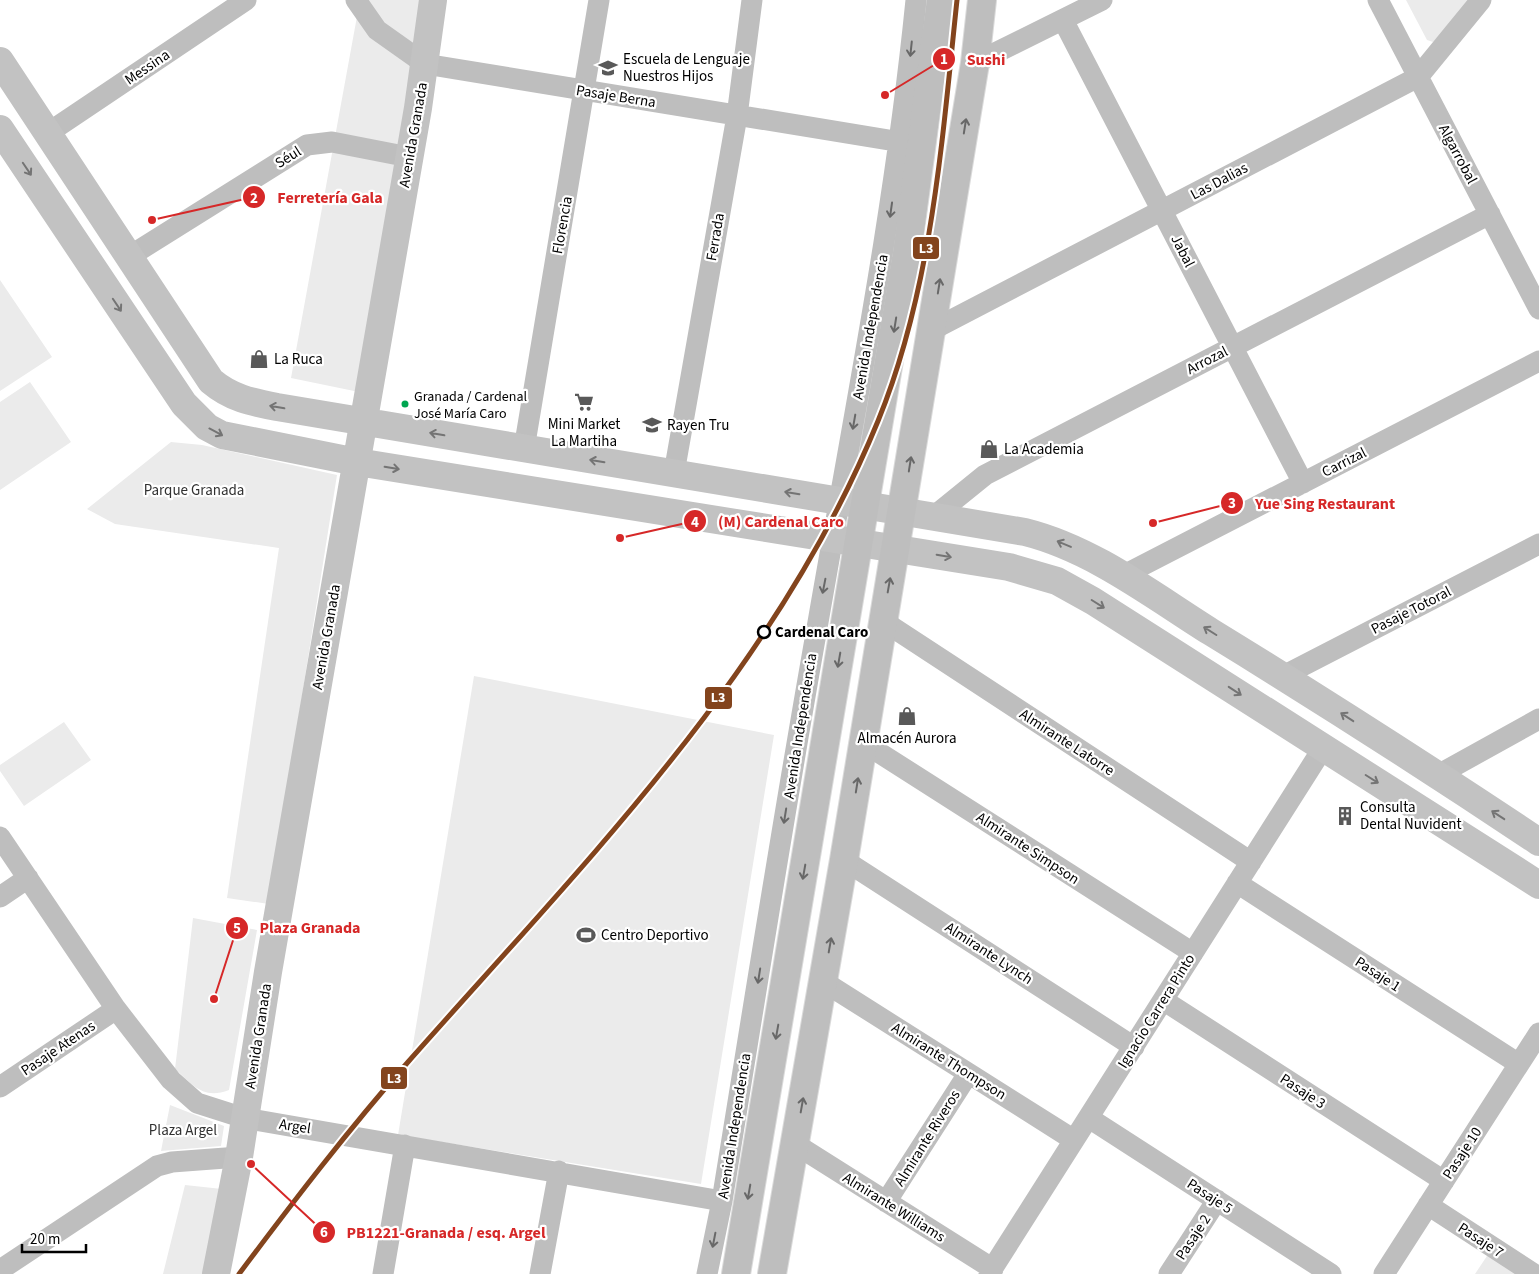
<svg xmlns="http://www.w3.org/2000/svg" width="1539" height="1274" font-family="'Source Sans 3',sans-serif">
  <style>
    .green { fill: #ebebeb }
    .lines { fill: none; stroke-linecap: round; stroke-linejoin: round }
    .primary-casing { stroke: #dbdbdb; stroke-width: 30 }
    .street { stroke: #bebebe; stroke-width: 21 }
    .secondary { stroke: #c2c2c2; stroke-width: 28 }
    .primary { stroke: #bebebe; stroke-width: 28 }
    .metro-1-casing { stroke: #fff; stroke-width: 9 }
    .metro-1 { stroke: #83441d; stroke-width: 5 }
    .oneway { stroke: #686868 }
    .oneway2 { stroke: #747474 }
    .bus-dot { fill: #00a651; stroke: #fff; stroke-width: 2 }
    .stop-dot { fill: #fff; stroke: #000; stroke-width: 2.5 }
    .labels { text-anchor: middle; stroke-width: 4.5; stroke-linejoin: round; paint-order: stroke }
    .bus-label { font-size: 14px; fill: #000; stroke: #fff; text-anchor: start }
    .poi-label { font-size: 15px; fill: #000; stroke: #fff; text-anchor: start }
    .street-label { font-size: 15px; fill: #000; stroke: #fff }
    .park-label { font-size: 15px; fill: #313131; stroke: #fff }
    .stop-label { font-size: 15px; font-weight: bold; fill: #000; stroke: #fff; text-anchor: start }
    .leader { fill: none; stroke: #d62828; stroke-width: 2 }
    .callout-dot { fill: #d62828; stroke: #fff; stroke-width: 2 }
    .mark-label { font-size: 15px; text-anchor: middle; font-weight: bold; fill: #fff }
    .callout-label { font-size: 16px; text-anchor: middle; font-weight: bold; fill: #d62828; stroke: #fff; stroke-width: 4.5; stroke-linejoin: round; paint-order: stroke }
    .line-badge { stroke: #fff; stroke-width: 2 }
    .badge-label { font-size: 14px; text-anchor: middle; font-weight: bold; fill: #fff }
  </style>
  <rect width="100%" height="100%" fill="#fff"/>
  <path class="green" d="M360,0H426L359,392L291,378Z
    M1406,0H1474L1433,42L1427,40Z
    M0,280L52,357L0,391Z
    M30,382L71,442L0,490V402Z
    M171,442L202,445L337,475L269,904L227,898L279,548L115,524L87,509Z
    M474,676L774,735L701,1184L398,1135Z
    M64,722L91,760L24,806L0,771V765Z
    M193,918L257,930L229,1090C203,1100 193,1085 175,1069Z
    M170,1105L224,1126L221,1146L161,1151Z
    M185,1185L222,1189L208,1274H163Z
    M1489,1253L1521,1274H1475Z"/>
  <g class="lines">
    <g class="primary-casing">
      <path id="primary" d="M736,1274L907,253L941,0
        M772,1274L844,860L975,63L982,0"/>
    </g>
    <path class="street" d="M356,0L377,30L425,64L901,142
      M1378,0L1539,309
      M1063,20L1303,483
      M975,63L1102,0
      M48,133L246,0
      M130,256L307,145L332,142L409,157
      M932,330L1418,77L1481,0
      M524,449L599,0
      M674,473L737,116L752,0
      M932,518L985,475L1490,214
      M1122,576L1539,361
      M883,621L1251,862
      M1283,676L1539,544
      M864,743L1193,953
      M1438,775L1539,719
      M0,837L116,1009L171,1080L197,1103L244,1118L722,1201
      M844,860L1134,1047
      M1237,883L1519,1064
      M0,897L28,878
      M824,982L1074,1140
      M1163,1000L1444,1181
      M0,1087L116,1009
      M1089,1118L1331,1274
      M795,1144L993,1269
      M886,1202L968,1074
      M1428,1205L1534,1274
      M0,1270L157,1166L172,1162L239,1157
      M383,1274L405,1145
      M540,1274L559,1171
      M707,1274L722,1201C753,1010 783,819 817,628C853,419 895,211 916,0
      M989,1274L1323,748
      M1169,1274L1217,1200
      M1384,1274L1539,1033"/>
    <path class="secondary" d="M0,61L211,381C231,398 251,402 277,407L1025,532C1093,549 1152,595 1211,632C1322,700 1431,770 1539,842
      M0,129L184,404L207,427L222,435L357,462L1009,567L1057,581L1093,601L1539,885
      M216,1274L239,1157L268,972L418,108L433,0"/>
    <use href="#primary" class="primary"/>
    <g class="metro-1-casing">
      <path id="metro-1" d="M239,1274C293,1202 348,1130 408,1062C584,863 776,671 878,421C932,289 942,141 957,0"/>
    </g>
    <use href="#metro-1" class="metro-1"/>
  </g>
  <defs><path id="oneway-shaft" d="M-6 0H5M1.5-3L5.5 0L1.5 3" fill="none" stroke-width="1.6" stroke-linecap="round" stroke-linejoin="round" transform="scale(1.25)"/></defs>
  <g class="oneway">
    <use href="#oneway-shaft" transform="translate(911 49) rotate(96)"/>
    <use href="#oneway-shaft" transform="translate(965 126) rotate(-81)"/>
    <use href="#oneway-shaft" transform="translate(891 210) rotate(98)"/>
    <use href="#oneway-shaft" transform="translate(939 286) rotate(-81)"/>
    <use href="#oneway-shaft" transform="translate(895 325) rotate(99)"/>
    <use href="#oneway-shaft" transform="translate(854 422) rotate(100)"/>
    <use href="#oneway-shaft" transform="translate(910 464) rotate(-81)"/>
    <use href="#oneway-shaft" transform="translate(889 585) rotate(-80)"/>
    <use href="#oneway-shaft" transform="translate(824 586) rotate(101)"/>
    <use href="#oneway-shaft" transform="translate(839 660) rotate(100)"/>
    <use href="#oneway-shaft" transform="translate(857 785) rotate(-81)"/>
    <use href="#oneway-shaft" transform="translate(785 816) rotate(99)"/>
    <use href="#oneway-shaft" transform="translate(804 872) rotate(100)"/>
    <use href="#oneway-shaft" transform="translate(830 945) rotate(-80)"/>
    <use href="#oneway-shaft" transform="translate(759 976) rotate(99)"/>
    <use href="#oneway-shaft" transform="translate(777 1032) rotate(100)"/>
    <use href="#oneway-shaft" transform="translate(802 1105) rotate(-80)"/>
    <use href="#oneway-shaft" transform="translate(749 1192) rotate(100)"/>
    <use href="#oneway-shaft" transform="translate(714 1240) rotate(101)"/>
  </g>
  <g class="oneway2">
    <use href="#oneway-shaft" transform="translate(27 169) rotate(56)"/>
    <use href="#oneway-shaft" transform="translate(117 305) rotate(56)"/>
    <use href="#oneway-shaft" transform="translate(277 407) rotate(-170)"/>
    <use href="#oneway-shaft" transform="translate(216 432) rotate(28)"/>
    <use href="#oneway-shaft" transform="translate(437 434) rotate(-170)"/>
    <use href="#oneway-shaft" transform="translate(597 461) rotate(-171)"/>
    <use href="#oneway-shaft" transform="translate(392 468) rotate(9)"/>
    <use href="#oneway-shaft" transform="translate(792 493) rotate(-171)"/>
    <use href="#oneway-shaft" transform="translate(1064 544) rotate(-157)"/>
    <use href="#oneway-shaft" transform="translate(944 556) rotate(10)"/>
    <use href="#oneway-shaft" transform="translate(1098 604) rotate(32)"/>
    <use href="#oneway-shaft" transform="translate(1210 631) rotate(-148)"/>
    <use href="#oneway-shaft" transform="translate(1235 691) rotate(33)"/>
    <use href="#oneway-shaft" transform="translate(1347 717) rotate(-147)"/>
    <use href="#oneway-shaft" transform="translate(1372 779) rotate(32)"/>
    <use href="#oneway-shaft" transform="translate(1498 815) rotate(-147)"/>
  </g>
  <defs>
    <g id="school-bare" transform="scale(1.5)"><path d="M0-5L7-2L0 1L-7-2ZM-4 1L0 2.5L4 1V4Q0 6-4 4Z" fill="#595959" stroke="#fff" stroke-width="2.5" paint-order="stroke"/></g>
    <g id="shop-bare" transform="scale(1.5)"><path d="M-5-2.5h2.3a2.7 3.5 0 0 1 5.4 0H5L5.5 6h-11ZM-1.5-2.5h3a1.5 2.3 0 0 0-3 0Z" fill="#595959" stroke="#fff" stroke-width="2.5" paint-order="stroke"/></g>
    <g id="supermarket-bare" transform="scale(1.5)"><path d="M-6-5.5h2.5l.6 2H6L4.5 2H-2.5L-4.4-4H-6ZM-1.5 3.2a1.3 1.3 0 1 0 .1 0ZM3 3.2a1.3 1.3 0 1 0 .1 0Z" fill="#595959" stroke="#fff" stroke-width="2.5" paint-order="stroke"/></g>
    <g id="building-bare" transform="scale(1.5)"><path d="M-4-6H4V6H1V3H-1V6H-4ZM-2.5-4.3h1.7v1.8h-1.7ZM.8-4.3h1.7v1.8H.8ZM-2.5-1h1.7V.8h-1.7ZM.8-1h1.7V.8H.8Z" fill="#595959" stroke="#fff" stroke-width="2.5" paint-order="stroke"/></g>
    <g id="stadium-bare" transform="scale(1.5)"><path d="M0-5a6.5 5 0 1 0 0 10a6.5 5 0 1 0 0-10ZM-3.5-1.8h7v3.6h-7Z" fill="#595959" stroke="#fff" stroke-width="2.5" paint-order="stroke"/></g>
  </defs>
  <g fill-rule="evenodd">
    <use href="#school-bare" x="608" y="68"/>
    <use href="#shop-bare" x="259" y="359"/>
    <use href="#supermarket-bare" x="584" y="402"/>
    <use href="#school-bare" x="652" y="425"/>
    <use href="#shop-bare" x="989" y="449"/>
    <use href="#shop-bare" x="907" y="716"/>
    <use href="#building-bare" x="1345" y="816"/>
    <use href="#stadium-bare" x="586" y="935"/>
  </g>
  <circle class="bus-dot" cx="405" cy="404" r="4.5"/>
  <circle class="stop-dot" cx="764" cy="632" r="6"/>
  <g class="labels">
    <g class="bus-label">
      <text x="414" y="401">Granada / Cardenal<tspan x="414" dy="17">José María Caro</tspan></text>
    </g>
    <g class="poi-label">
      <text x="623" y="64">Escuela de Lenguaje<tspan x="623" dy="17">Nuestros Hijos</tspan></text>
      <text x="274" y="364">La Ruca</text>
      <text x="584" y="429" text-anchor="middle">Mini Market<tspan x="584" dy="17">La Martiha</tspan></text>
      <text x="667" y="430">Rayen Tru</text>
      <text x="1004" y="454">La Academia</text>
      <text x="907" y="743" text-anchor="middle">Almacén Aurora</text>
      <text x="1360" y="812">Consulta<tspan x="1360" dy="17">Dental Nuvident</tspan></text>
      <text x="601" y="940">Centro Deportivo</text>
    </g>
    <g class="street-label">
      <text transform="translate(147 67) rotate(-34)" y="5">Messina</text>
      <text transform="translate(616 96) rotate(9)" y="5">Pasaje Berna</text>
      <text transform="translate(413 135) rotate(-80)" y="5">Avenida Granada</text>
      <text transform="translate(1458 154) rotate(62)" y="5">Algarrobal</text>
      <text transform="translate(288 157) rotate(-32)" y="5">Séul</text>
      <text transform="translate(1219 181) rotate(-28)" y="5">Las Dalias</text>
      <text transform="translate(562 225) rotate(-80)" y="5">Florencia</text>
      <text transform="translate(715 237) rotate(-80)" y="5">Ferrada</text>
      <text transform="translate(1183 251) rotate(63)" y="5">Jabal</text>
      <text transform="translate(870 327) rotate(-80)" y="5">Avenida Independencia</text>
      <text transform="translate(1207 360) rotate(-27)" y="5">Arrozal</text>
      <text transform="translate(1344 462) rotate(-27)" y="5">Carrizal</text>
      <text transform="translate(1411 610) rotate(-27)" y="5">Pasaje Totoral</text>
      <text transform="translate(326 637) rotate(-80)" y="5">Avenida Granada</text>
      <text transform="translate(800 726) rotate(-81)" y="5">Avenida Independencia</text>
      <text transform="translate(1067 742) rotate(33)" y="5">Almirante Latorre</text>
      <text transform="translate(1028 848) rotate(33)" y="5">Almirante Simpson</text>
      <text transform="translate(989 953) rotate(33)" y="5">Almirante Lynch</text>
      <text transform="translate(1378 974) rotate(33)" y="5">Pasaje 1</text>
      <text transform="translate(1156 1011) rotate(-58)" y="5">Ignacio Carrera Pinto</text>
      <text transform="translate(258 1036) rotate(-81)" y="5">Avenida Granada</text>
      <text transform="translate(58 1048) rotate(-34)" y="5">Pasaje Atenas</text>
      <text transform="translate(949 1061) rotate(32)" y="5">Almirante Thompson</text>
      <text transform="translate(1303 1091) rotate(33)" y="5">Pasaje 3</text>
      <text transform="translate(295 1126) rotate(9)" y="5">Argel</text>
      <text transform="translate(734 1126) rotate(-81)" y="5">Avenida Independencia</text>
      <text transform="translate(927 1138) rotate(-58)" y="5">Almirante Riveros</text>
      <text transform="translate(1462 1153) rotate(-57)" y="5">Pasaje 10</text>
      <text transform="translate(1210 1196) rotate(33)" y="5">Pasaje 5</text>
      <text transform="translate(894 1207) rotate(32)" y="5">Almirante Williams</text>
      <text transform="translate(1193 1237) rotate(-57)" y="5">Pasaje 2</text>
      <text transform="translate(1481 1240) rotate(33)" y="5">Pasaje 7</text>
    </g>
    <g class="park-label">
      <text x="194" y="495">Parque Granada</text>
      <text x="183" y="1135">Plaza Argel</text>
    </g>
    <g class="stop-label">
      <text x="775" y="637">Cardenal Caro</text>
    </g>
  </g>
  <path class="leader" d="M885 95L944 59M152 220L254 197M1153 523L1232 503M620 538L695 521M214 999L237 928M251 1164L324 1232"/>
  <g class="callout-dot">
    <circle cx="885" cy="95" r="5"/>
    <circle cx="152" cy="220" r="5"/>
    <circle cx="1153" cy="523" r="5"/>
    <circle cx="620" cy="538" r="5"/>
    <circle cx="214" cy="999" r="5"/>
    <circle cx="251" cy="1164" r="5"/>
    <circle cx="944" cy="59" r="12"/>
    <circle cx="254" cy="197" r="12"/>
    <circle cx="1232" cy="503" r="12"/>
    <circle cx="695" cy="521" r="12"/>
    <circle cx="237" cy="928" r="12"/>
    <circle cx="324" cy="1232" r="12"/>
  </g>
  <g class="mark-label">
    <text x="944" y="64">1</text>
    <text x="254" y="203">2</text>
    <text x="1232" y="508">3</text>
    <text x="695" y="527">4</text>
    <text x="237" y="933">5</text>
    <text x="324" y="1237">6</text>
  </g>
  <g class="callout-label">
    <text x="986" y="65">Sushi</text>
    <text x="330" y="203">Ferretería Gala</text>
    <text x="1325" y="509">Yue Sing Restaurant</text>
    <text x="781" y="527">(M) Cardenal Caro</text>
    <text x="310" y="933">Plaza Granada</text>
    <text x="446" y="1238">PB1221-Granada / esq. Argel</text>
  </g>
  <g class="line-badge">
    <rect x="912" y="236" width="28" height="24" rx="5" fill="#83441d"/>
    <rect x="704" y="686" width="29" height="24" rx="5" fill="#83441d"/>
    <rect x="380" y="1066" width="28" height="24" rx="5" fill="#83441d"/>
  </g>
  <g class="badge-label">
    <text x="926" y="253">L3</text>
    <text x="718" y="702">L3</text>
    <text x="394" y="1083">L3</text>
  </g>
  <path d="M22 1244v8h64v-8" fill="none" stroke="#000000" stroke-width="2.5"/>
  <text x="30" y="1244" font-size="15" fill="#000000" stroke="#ffffff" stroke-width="4" paint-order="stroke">20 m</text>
</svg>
